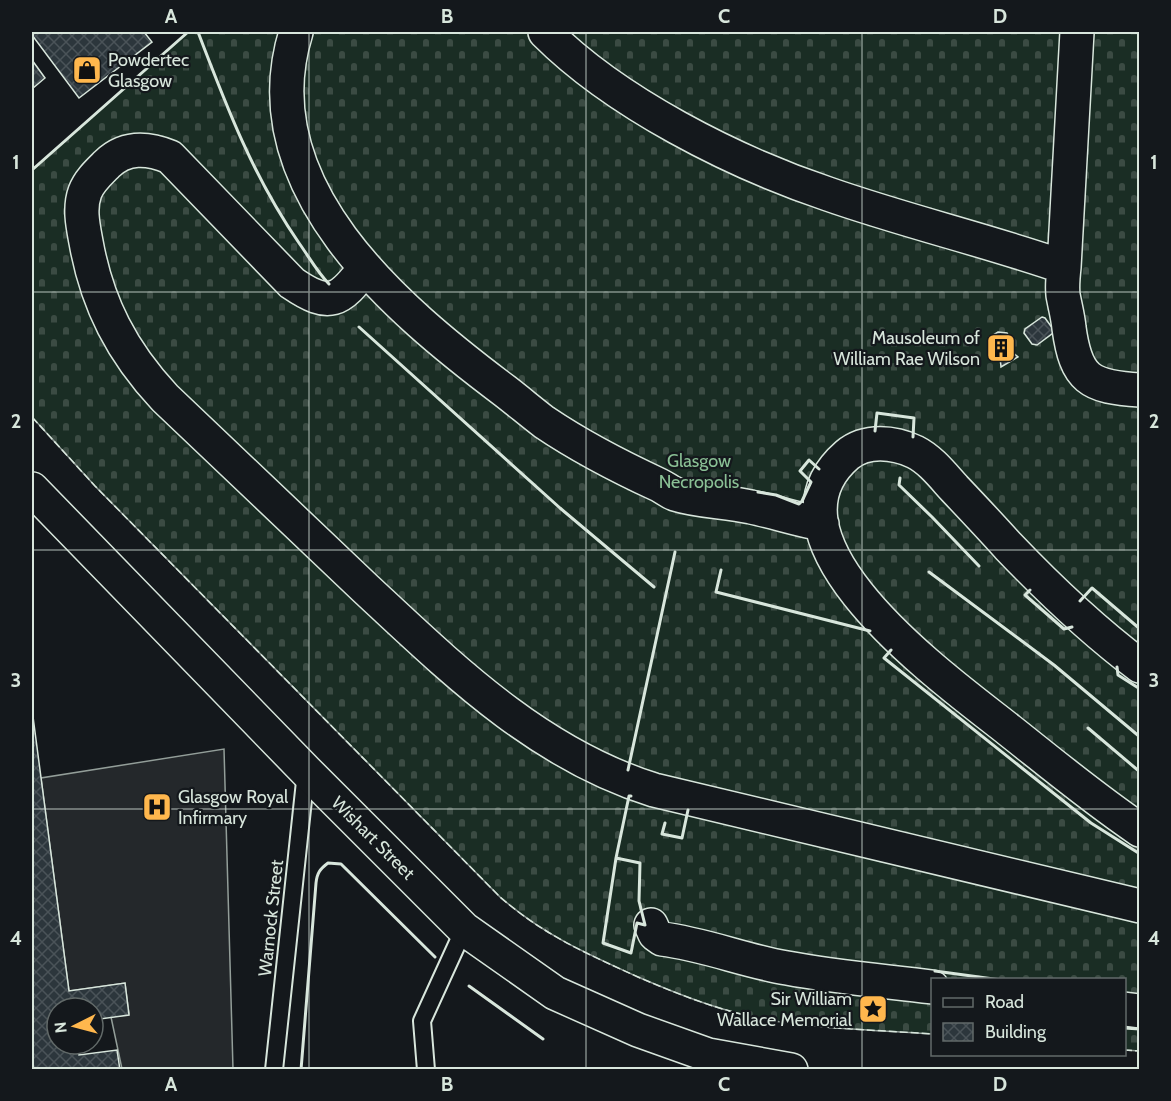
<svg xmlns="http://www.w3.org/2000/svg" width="1171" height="1101" font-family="Cabin,sans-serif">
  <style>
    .cemetery { fill: url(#cemetery-stones); stroke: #939e99; stroke-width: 1.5 }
    .parking { fill: #24282b; stroke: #939e99; stroke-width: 1.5 }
    .building { fill: url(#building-cross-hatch); stroke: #d8e6dc; stroke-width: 1.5 }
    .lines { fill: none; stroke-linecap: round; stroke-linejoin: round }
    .lane-casing { stroke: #d8e6dc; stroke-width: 20 }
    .street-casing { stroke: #d8e6dc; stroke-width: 36 }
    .secondary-casing { stroke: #d8e6dc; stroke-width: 36 }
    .lane { stroke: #14181c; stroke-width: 16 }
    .street { stroke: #14181c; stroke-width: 33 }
    .secondary { stroke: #14181c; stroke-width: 33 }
    .fence { stroke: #d8e6dc; stroke-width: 1.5; stroke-dasharray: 8 3; stroke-linecap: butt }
    .wall { stroke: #d8e6dc; stroke-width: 3 }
    .grid { fill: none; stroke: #d8e6dc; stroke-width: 1.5; stroke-opacity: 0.55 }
    .labels { text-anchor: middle; stroke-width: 4.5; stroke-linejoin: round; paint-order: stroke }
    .poi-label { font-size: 18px; fill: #d8e6dc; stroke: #14181c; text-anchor: start }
    .park-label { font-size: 18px; fill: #8ac095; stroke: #14181c }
    .street-label { font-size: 18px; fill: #d8e6dc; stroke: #14181c }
    .neatline { fill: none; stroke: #d8e6dc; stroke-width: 2 }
    .grid-label { font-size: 20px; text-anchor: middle; font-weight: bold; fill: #d8e6dc }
  </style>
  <defs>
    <pattern id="cemetery-stones" width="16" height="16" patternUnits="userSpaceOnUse" patternTransform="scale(1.5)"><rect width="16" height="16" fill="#1a2d24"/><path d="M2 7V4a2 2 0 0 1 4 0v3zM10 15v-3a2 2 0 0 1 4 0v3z" fill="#3b4b43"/></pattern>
    <pattern id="building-cross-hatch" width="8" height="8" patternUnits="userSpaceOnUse" patternTransform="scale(1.5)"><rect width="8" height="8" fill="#2c363c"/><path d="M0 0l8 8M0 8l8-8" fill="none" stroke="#4a5358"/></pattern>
  </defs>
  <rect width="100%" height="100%" fill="#14181c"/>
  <path class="cemetery" d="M188,32H1139V1051L1125,1050L1124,980H932V1034C878,1030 822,1029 768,1020C723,1012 680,995 638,977C585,953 544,935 500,897L95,486L32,417V170Z"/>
  <path class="parking" d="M224,749L233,1069H122L111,1017L129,1014L125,983L69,991L41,778Z"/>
  <path class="building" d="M32,32H144L152,42L79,98L32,35Z
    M32,60L45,78L32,89Z
    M1042,317L1045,318L1053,329V333L1037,345L1032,344L1024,333L1025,329Z
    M998,332L1007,333L1013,343L1011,351L1018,357L1001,367L1000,357L992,354L988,345L990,337Z
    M32,709L69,991L125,983L129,1015L93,1020V1008H57V1044H78L79,1055L117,1050L120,1070H32Z"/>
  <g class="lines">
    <g class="lane-casing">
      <path id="lane" d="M274,1070L306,772
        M426,1070L422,1021L464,929"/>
    </g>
    <g class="street-casing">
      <path id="street" d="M296,32C248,186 396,309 505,391C518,401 531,412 544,422C581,447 620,467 659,485C665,488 670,492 675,494C700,502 726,501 751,507C775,512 798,520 822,524
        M545,32C616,103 733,162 828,194C905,221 986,240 1064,267
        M1077,32L1064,267C1063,276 1062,286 1063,295C1065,306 1068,317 1069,328C1076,379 1089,387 1140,390
        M365,268C340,301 330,309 292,283L170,157C148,148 126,146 107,164C99,172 89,181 85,192C79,208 83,226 86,242C97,304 122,352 165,398C232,462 299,526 366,589C452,669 538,754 654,790L1140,906
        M1140,666C1092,630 1049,589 1008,546C991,527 973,508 955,489C943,476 931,460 915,452C894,442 866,439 847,455C748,541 950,683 1009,730C1052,764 1094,799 1140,830
        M651,925L655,934L662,939C704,944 745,961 787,968C835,977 884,981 932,987
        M1124,1009L1140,1011"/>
    </g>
    <g class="secondary-casing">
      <path id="secondary" d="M32,489L306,771L464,929L555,993L638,1030L708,1055L791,1070"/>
    </g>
    <use href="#lane" class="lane"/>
    <use href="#street" class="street"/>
    <use href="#secondary" class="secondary"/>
    <path class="fence" d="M32,417L95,486L500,897C544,935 585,953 638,977C680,995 723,1012 768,1020C822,1029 878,1030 932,1034
      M1124,1050L1140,1051"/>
    <path class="wall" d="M198,32C227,108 253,176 299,243C309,257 318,273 329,284
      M32,170L188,32
      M359,327L560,508L654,587
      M875,431L877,413L914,418L913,437
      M900,478L899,485L932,517L979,566
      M758,492L776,495L799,504L802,501L811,482L800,471L809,460L819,469
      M721,570L716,592L870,631
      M929,572L1054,665L1140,737
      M1030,590L1025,595L1064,629L1072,627
      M1080,601L1092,588L1140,629
      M891,650L884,658L1091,823L1140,854
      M1117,667L1118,675L1140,689
      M1088,728L1140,772
      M628,770L675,552
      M665,823L662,834L682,838L688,810
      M616,858L640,863L639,901L645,925L637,923L631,953L603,943Z
      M616,858L629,796H631
      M935,971L1001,980
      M469,986L543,1039
      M1124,1028L1140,1029
      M301,1070L316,883C317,873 320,869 328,863L341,864L435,957"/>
  </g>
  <path class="grid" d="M309,32V1070M586,32V1070M862,32V1070M32,292H1140M32,550H1140M32,809H1140"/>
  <defs>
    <g id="shop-square" transform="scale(1.5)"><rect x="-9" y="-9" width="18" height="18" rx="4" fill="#ffb74d" stroke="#14181c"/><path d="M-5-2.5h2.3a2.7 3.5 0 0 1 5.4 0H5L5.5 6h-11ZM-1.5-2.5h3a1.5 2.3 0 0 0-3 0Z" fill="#111"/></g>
    <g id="building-square" transform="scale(1.5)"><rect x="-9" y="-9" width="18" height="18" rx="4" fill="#ffb74d" stroke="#14181c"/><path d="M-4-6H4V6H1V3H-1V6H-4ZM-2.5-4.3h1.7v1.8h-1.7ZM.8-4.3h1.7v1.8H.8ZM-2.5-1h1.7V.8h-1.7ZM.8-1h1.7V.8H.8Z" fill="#111"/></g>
    <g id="hospital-square" transform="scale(1.5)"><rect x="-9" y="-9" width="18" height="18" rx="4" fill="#ffb74d" stroke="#14181c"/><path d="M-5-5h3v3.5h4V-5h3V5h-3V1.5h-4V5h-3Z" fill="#111"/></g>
    <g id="sight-square" transform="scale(1.5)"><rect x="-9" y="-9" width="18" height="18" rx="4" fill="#ffb74d" stroke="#14181c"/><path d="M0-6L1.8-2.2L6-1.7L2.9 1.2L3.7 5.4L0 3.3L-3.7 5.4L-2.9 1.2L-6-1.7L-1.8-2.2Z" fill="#111"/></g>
  </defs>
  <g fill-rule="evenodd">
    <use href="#shop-square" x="87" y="70"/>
    <use href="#building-square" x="1001" y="348"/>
    <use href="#hospital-square" x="157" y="807"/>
    <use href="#sight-square" x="873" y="1009"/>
  </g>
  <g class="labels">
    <g class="poi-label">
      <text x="108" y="66">Powdertec<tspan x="108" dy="21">Glasgow</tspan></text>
      <text x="980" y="344" text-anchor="end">Mausoleum of<tspan x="980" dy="21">William Rae Wilson</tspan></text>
      <text x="178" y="803">Glasgow Royal<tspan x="178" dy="21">Infirmary</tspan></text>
      <text x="852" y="1005" text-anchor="end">Sir William<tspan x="852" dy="21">Wallace Memorial</tspan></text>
    </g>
    <g class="park-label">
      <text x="699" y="467">Glasgow<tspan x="699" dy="21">Necropolis</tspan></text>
    </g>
    <g class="street-label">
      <text transform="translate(373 838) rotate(45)" y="6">Wishart Street</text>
      <text transform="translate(271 918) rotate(-84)" y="6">Warnock Street</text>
    </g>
  </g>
  <rect width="1171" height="1101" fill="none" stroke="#14181c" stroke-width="66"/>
  <rect x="931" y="978" width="195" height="78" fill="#14181c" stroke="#626a69" stroke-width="1.5"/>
  <rect x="943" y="998" width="30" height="9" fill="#14181c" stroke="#626a69" stroke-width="1.5"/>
  <text x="985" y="1008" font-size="18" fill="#d8e6dc">Road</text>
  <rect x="943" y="1023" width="30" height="18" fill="url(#building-cross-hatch)" stroke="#626a69" stroke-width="1.5"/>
  <text x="985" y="1038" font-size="18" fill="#d8e6dc">Building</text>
  <g transform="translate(75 1026) rotate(264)"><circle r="28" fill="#14181c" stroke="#626a69" stroke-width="1.5"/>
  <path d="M0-4.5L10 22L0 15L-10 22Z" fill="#ffb74d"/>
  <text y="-9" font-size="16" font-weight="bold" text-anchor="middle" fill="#d8e6dc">N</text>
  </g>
  <rect x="33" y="33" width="1105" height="1035" class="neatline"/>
  <g class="grid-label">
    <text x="171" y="23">A</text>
    <text x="447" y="23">B</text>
    <text x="724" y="23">C</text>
    <text x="1000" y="23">D</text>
    <text x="16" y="169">1</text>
    <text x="1154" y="169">1</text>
    <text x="16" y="428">2</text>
    <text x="1154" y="428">2</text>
    <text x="16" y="687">3</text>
    <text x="1154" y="687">3</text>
    <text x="16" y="945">4</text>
    <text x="1154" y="945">4</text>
    <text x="171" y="1091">A</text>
    <text x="447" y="1091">B</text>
    <text x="724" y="1091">C</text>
    <text x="1000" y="1091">D</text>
  </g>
</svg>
